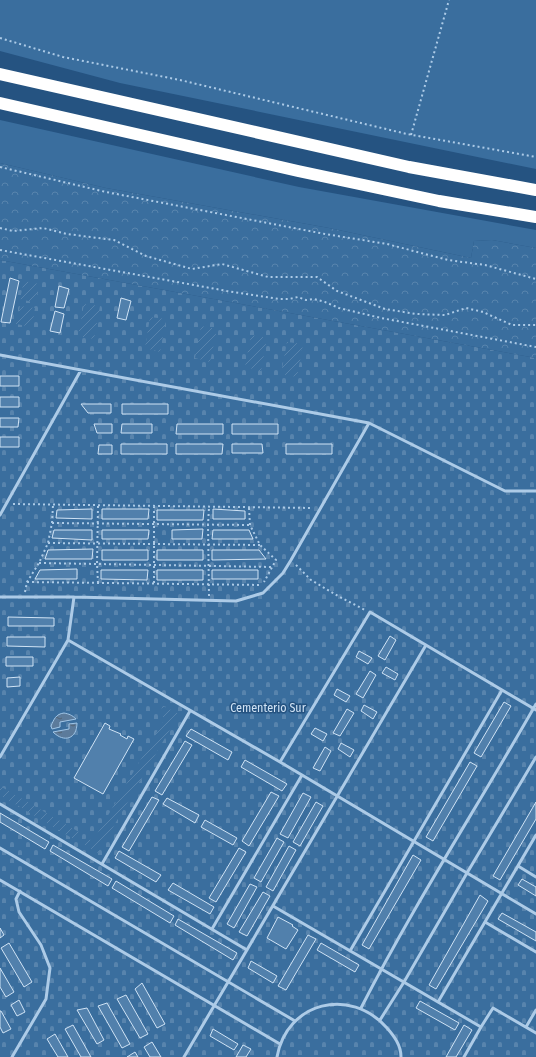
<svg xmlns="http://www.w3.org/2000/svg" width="536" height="1057" font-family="'Fira Sans Condensed',sans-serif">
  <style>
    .grass { fill: #3a6e9e }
    .cemetery { fill: url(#cemetery-stones) }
    .park { fill: url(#park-crowns) }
    .garden { fill: url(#garden-furrows) }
    .water { fill: url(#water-ripples); stroke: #a1c6e7 }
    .building { fill: #5180ac; stroke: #d0e3f5 }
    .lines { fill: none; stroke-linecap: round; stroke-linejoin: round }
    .path { stroke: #adcbe7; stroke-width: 2; stroke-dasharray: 2 3; stroke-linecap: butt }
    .lane { stroke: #adcbe7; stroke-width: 3 }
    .highway { stroke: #fff; stroke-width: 12 }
    .labels { text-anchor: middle; stroke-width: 3; stroke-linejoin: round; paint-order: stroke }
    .park-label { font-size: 12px; fill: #d0e3f5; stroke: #255381 }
  </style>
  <defs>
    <pattern id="cemetery-stones" width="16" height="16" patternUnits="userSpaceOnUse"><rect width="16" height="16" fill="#3a6e9e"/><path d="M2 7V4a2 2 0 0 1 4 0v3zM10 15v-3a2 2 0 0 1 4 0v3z" fill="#5884ad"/></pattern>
    <pattern id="park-crowns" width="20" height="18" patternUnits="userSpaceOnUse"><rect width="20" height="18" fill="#3a6e9e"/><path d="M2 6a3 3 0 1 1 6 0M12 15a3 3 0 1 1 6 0" fill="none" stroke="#5884ad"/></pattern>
    <pattern id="garden-furrows" width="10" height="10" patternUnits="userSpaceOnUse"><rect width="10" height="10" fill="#3a6e9e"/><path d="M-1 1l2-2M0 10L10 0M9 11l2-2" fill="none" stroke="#5884ad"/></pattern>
    <pattern id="water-ripples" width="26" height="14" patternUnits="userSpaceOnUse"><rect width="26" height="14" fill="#5c7b9b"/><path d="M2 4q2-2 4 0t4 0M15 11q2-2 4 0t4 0" fill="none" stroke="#546474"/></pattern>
  </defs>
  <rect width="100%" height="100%" fill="#255381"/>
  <path class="grass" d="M0,0H536V169L120,83L0,51Z
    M0,120L299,187L536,230V248L492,240L474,241L471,258L329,228L106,188L0,163Z"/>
  <path class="cemetery" d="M0,260L536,358V1057H0Z"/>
  <path class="park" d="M0,163L106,188L329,228L471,258L474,241L492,240L536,248V358L0,260Z"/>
  <path class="garden" d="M24,281L39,284L36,303L20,299Z
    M84,304L100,306L94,339L78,336Z
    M20,306L35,308L32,327L16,324Z
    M150,317L166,319L160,352L145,348Z
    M201,326L217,329L210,362L195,358Z
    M251,335L267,338L261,371L245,367Z
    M287,342L303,344L297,377L281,374Z
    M163,706L179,714L98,853L83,844L86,838L93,841L165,718L159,714Z
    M0,786L79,832L75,840L0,795Z"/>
  <path class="water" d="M64,713C69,714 72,715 76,719L60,722V727L52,729L51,726C54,719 56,714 64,713Z
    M77,723C77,739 64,743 53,732L69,729V724Z"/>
  <path class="building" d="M10,278L19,281L10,323L1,322Z
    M59,286L69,289L64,308L55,307Z
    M121,298L131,301L126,320L117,318Z
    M55,311L64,314L60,333L50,331Z
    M0,376H19V386H0Z
    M0,397H19V407H0Z
    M81,404H111V413H88Z
    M122,404H168V414H122Z
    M0,418H19L18,427H0Z
    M94,424H112V433H97Z
    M122,424H152V433H121Z
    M177,424H223V434H176Z
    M232,424H278V434H232Z
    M0,437H19V447H0Z
    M121,444H167V454H121Z
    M176,444H223L222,454H176Z
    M232,444H262L263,453H232Z
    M286,444H332V454H286Z
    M99,445H112V454H98Z
    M92,509V519L56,518L57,510Z
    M102,509H149L148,519H102Z
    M213,509L245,511V519H213Z
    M157,510H204L203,520H157Z
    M203,529L202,539H172V530Z
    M54,530H92V540L52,538Z
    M102,530H149L148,539H102Z
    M213,530H249L253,539H212Z
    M93,549L92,559H45L48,550Z
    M102,550H148V560H102Z
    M157,550H203V560H157Z
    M212,550H259L266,559L212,560Z
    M77,569V579H35L40,570Z
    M101,570H148L147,580L101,579Z
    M157,570H203V580H157Z
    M212,570H258V579H212Z
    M8,617L54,618V626H8Z
    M390,636L396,640L385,660L378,656Z
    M7,637H45V647L7,646Z
    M359,651L372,658L368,664L356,657Z
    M6,657H33V666H6Z
    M386,667L398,674L395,680L382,673Z
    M370,671L376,675L363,698L356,694Z
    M20,677V686L7,687V678Z
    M337,689L350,696L346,702L334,695Z
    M504,702L511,706L481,757L474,753Z
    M364,705L377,712L373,719L361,711Z
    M347,709L354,713L340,736L333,733Z
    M105,723L110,726L109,729L121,734L120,735L127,739L128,736L134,739L103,794L74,778Z
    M315,728L327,734L323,741L311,734Z
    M191,729L232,752L228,760L186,736Z
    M185,741L192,745L162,795L155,791Z
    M341,743L354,750L350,757L338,749Z
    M325,747L331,751L320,771L313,768Z
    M245,760L287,784L282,791L241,767Z
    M470,762L477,766L433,841L426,837Z
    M271,792L279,796L249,846L242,841Z
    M303,793L311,797L288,838L280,834Z
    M152,797L159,800L129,851L122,847Z
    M167,798L199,815L195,823L163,804Z
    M316,802L323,806L300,846L293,842Z
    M536,802V819L500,880L493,876Z
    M0,813L49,842L45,849L0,822Z
    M205,820L237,838L233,845L201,827Z
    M277,838L284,842L261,882L254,878Z
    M53,845L112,879L108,886L50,851Z
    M289,846L296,850L273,891L266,887Z
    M239,848L246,852L216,902L209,898Z
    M119,851L161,875L156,882L115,858Z
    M413,855L421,860L369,949L362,945Z
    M522,879L536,887V896L518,885Z
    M116,881L174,916L170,923L112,888Z
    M173,883L214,907L210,914L168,890Z
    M250,884L257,887L234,928L227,924Z
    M263,892L270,896L247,936L239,932Z
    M480,895L488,901L436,989L429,985Z
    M502,913L536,932V941L498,919Z
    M278,917L293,925L292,926L298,930L286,949L267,938Z
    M178,919L237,953L233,960L175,925Z
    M0,928L4,935L0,938Z
    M308,935L316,939L286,990L278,986Z
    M9,943L32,982L24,987L1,948Z
    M321,943L359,965L355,972L317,950Z
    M251,961L277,976L273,983L248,968Z
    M0,968L14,992L6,997L0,987Z
    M142,983L165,1024L157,1028L135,989Z
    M126,995L148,1034L140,1038L117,999Z
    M19,1000L25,1012L17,1016L11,1005Z
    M420,1001L459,1023L455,1030L416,1008Z
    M107,1003L130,1044L122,1048L98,1006Z
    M87,1008L104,1040L97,1044L77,1010Z
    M0,1011H1L11,1029L3,1033L0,1027Z
    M73,1025L91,1057H81L65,1029Z
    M464,1025L472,1030L456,1057H446Z
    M213,1029L238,1044L234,1050L210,1036Z
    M55,1034L68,1057H58L47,1039Z
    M152,1042L161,1057H150L144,1047Z
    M243,1045L251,1049L246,1057H236Z
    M135,1052L138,1057H127Z"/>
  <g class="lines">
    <path class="path" d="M0,38L63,57L180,80L407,134L536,157
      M411,135L449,0
      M0,167L106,192L325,234L387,244L448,260L485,265L536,279
      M0,228L13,231L43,228L67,234L114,240L146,256L192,269L222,264L268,277H317L337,291L385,309L416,314L445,315L466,308L483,312L512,325H536
      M0,250L227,291L279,299H289L298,297L306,300L314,299L325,302L339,308L381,318L536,347
      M13,504L313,508
      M98,506L97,564L98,583
      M249,508L250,525L260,545L276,560L264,582
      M52,523L250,525
      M48,543L260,545
      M39,563L272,567
      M296,565L311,580L338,596L365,610
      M27,582L262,585
      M154,583V507
      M25,592L27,582L39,563L48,543L52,523L53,505
      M209,596L208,525L209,507"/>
    <path class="lane" d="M0,355L369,423L505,491H536
      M0,515L81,370
      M0,597H74L236,601L263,593L283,573L291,560L369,423
      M74,597L68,640L280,762L370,612L536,710
      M0,757L68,640
      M280,762L536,914
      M0,804L247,950
      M0,848L295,1021
      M102,864L190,711
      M518,866L536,877
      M0,880L280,1044
      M273,906L481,1027
      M485,922L536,952
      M212,929L302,775
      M350,951L502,690
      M438,1002L536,835
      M361,1008C414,904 478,806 536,704
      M380,1020L404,982L467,873L536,757
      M526,1027L536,1010
      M12,1057L46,999L50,968L41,945L19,912L16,899L20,891
      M184,1057L426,645
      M277,1057C287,1002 350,986 387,1028C394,1036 401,1045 401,1057
      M464,1057L481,1027L493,1008L536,1033"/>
    <path class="highway" d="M0,74L409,167L536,190
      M0,103L298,171L439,201L536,217"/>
  </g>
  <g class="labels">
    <g class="park-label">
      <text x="268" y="712">Cementerio Sur</text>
    </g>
  </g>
</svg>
